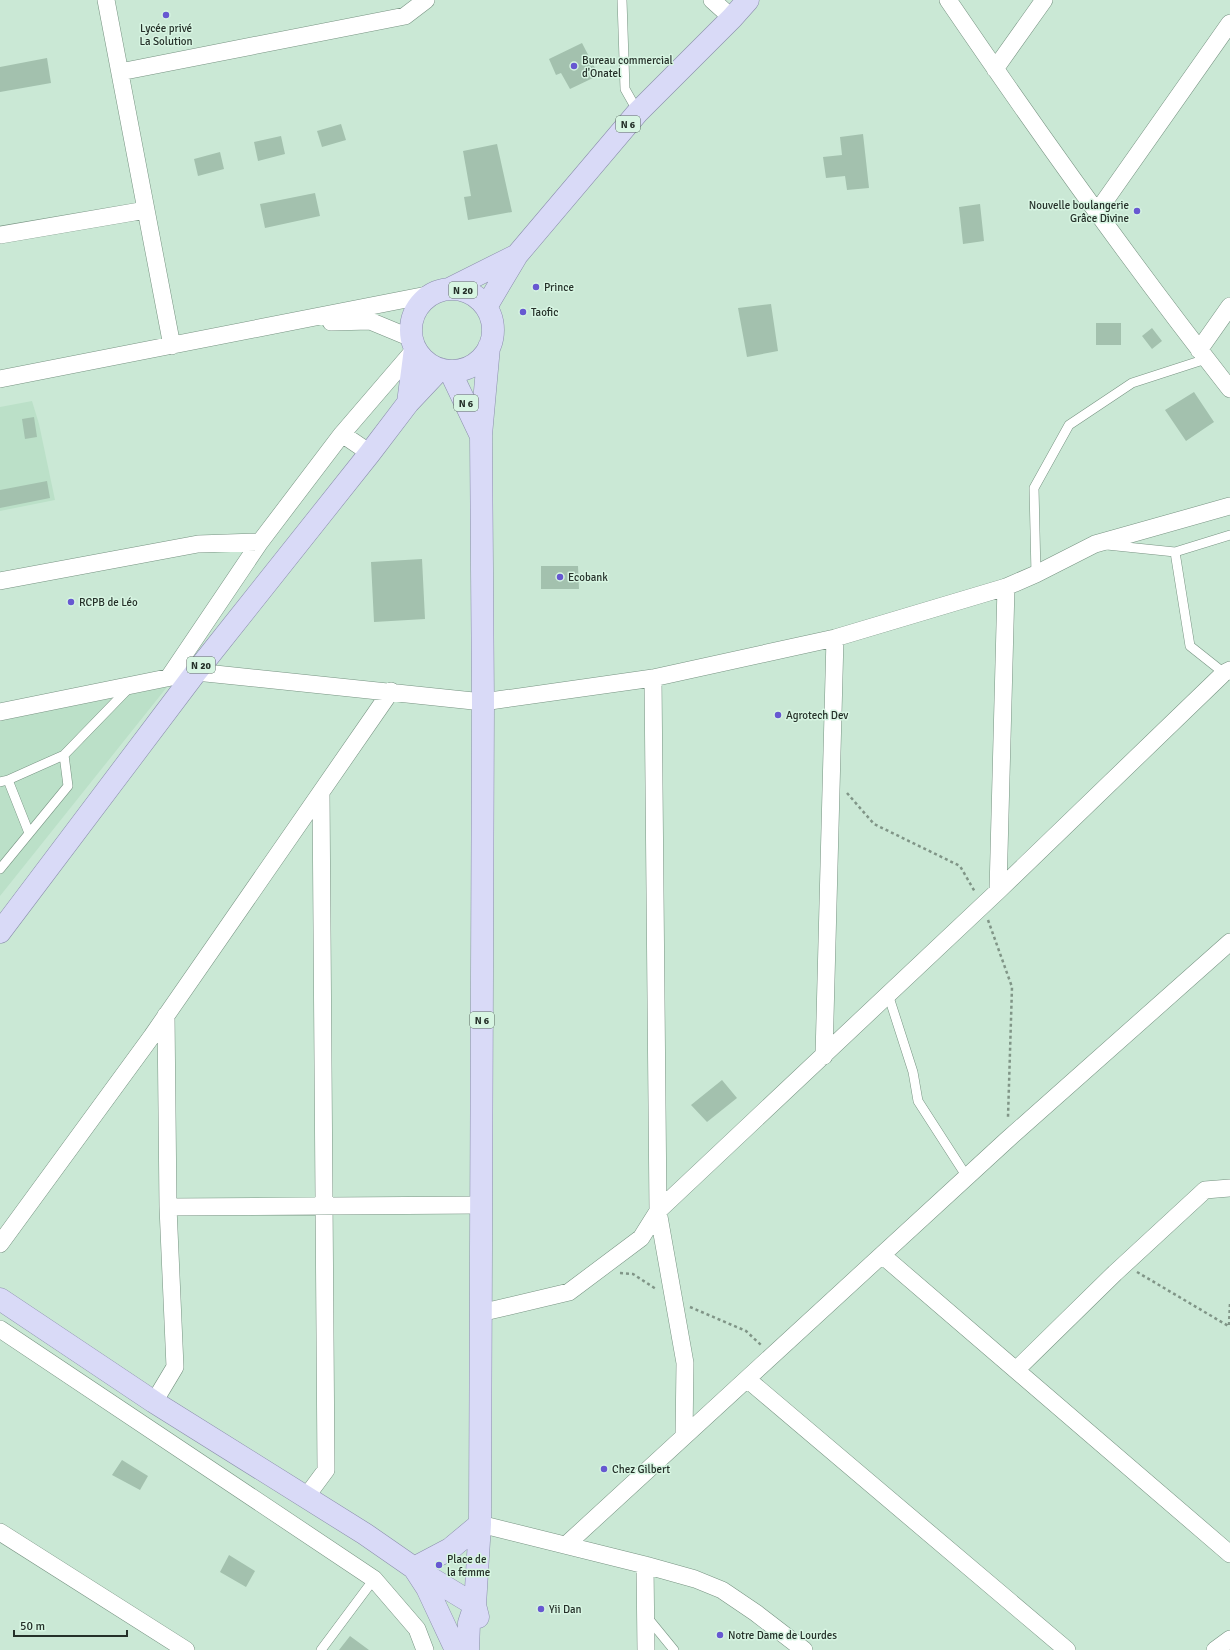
<svg xmlns="http://www.w3.org/2000/svg" width="1230" height="1650" font-family="Signika,sans-serif">
  <style>
    .built { fill: #bbe0c8 }
    .building { fill: #a3c1ae }
    .lines { fill: none; stroke-linecap: round; stroke-linejoin: round }
    .lane-casing { stroke: #779382; stroke-width: 10 }
    .street-casing { stroke: #779382; stroke-width: 18 }
    .primary-casing { stroke: #8a8eab; stroke-width: 23 }
    .path { stroke: #809587; stroke-width: 2.5; stroke-dasharray: 3 3; stroke-linecap: butt }
    .lane { stroke: #fff; stroke-width: 9 }
    .street { stroke: #fff; stroke-width: 17 }
    .primary { stroke: #d9daf7; stroke-width: 22 }
    .poi-dot { fill: #6758d1; stroke: #d7f5e2; stroke-width: 1.5 }
    .labels { text-anchor: middle; stroke-width: 3; stroke-linejoin: round; paint-order: stroke }
    .shield { fill: #d7f5e2; stroke: #5a6b60; stroke-width: 1 }
    .shield-label { font-size: 10px; font-weight: bold; fill: #253029 }
    .poi-label { font-size: 11px; fill: #253029; stroke: #d7f5e2; text-anchor: start }
  </style>
  <rect width="100%" height="100%" fill="#cae8d5"/>
  <path class="built" d="M32,401L39,424L55,500L0,511V407Z
    M167,687L0,896V721Z"/>
  <path class="building" d="M582,43L597,72L591,75L593,78L570,89L561,73L556,75L549,59Z
    M47,58L51,83L0,92V67Z
    M341,124L346,140L322,147L317,131Z
    M863,134L869,188L847,190L845,176L826,178L823,157L842,155L840,137Z
    M281,136L285,154L258,161L254,142Z
    M497,144L512,212L468,220L464,197L471,196L463,151Z
    M220,152L224,169L198,176L194,159Z
    M315,193L320,216L265,228L260,204Z
    M980,204L984,241L963,244L959,207Z
    M771,304L778,351L747,357L738,308Z
    M1096,323H1121V345H1096Z
    M1152,328L1162,341L1152,349L1142,336Z
    M1194,392L1214,422L1186,441L1165,410Z
    M34,417L37,437L25,439L22,419Z
    M47,481L50,498L0,508V490Z
    M422,559L425,619L374,622L371,562Z
    M541,566H578L579,589H541Z
    M722,1080L737,1098L707,1122L691,1105Z
    M122,1460L148,1476L140,1490L112,1475Z
    M229,1555L255,1571L246,1587L220,1572Z
    M350,1636L369,1650H339Z"/>
  <g class="lines">
    <g class="lane-casing">
      <path id="lane" d="M622,0L625,89L638,112
        M1107,545L1175,552L1230,535
        M1175,552L1190,646L1224,673
        M1036,574L1034,488L1069,425L1132,383L1206,359
        M8,780L29,833
        M0,782L8,780L64,755L129,688
        M0,869L68,786L64,755
        M888,994L913,1072L918,1101L967,1177
        M647,1617L674,1650
        M321,1650L374,1579"/>
    </g>
    <g class="street-casing">
      <path id="street" d="M106,0L172,346
        M712,0L732,18
        M948,0C1038,132 1131,263 1230,389
        M995,69L1044,0
        M120,72L405,16L426,0
        M1097,212L1230,23
        M0,235L146,210
        M331,322L370,321L411,338
        M1199,350L1230,306
        M0,379L432,294
        M342,434L370,453
        M0,581L198,544L260,542
        M169,677L260,542L342,434L415,349
        M653,678L658,1211L685,1363L684,1436
        M0,712L196,672L483,702L653,678L835,638L1006,587L1036,574L1095,544L1230,506
        M998,891L1006,587
        M824,1056L835,638
        M168,1207L481,1205
        M0,1244L152,1036L391,691
        M882,1255L1230,1554
        M480,1313L569,1292L641,1238L658,1211L998,891L1224,673L1230,670
        M0,1329L374,1579L417,1629L425,1650
        M1017,1369L1115,1273L1205,1190L1230,1188
        M747,1379L1067,1650
        M154,1402L175,1367L168,1207L166,1015
        M306,1497L326,1470L321,792
        M480,1524L645,1565L695,1579L722,1590L756,1613L804,1650
        M0,1532L186,1650
        M566,1545L1007,1140L1230,942
        M645,1565L646,1650
        M1215,1650L1230,1639"/>
    </g>
    <g class="primary-casing">
      <path id="primary" d="M449,289L517,255
        M411 330a41 41 0 1 1 82 0a41 41 0 1 1-82 0Z
        M486,307L517,255L638,112L732,18L748,0
        M450,371L480,434
        M408,403L415,349
        M0,932L196,672L370,453L408,403L440,369
        M0,1299L154,1402L365,1534L414,1568L475,1605L478,1617
        M456,1650L427,1588L414,1568L450,1549L480,1524
        M468,1650L469,1623L475,1605L480,1524L483,702L481,435L489,347"/>
    </g>
    <path class="path" d="M847,793L874,824L960,866L975,892
      M988,920L1012,987L1008,1117
      M1137,1272L1230,1327
      M620,1273L633,1274L656,1289
      M690,1307L746,1331L761,1345
      M1229,1325L1230,1303"/>
    <use href="#lane" class="lane"/>
    <use href="#street" class="street"/>
    <use href="#primary" class="primary"/>
  </g>
  <g class="poi-dot">
    <circle cx="166" cy="15" r="4"/>
    <circle cx="574" cy="66" r="4"/>
    <circle cx="1137" cy="211" r="4"/>
    <circle cx="536" cy="287" r="4"/>
    <circle cx="523" cy="312" r="4"/>
    <circle cx="560" cy="577" r="4"/>
    <circle cx="71" cy="602" r="4"/>
    <circle cx="778" cy="715" r="4"/>
    <circle cx="604" cy="1469" r="4"/>
    <circle cx="439" cy="1565" r="4"/>
    <circle cx="541" cy="1609" r="4"/>
    <circle cx="720" cy="1635" r="4"/>
  </g>
  <g class="labels">
    <g class="shield">
      <rect x="616" y="116" width="24" height="16" rx="3"/>
      <rect x="449" y="282" width="28" height="16" rx="3"/>
      <rect x="454" y="395" width="24" height="16" rx="3"/>
      <rect x="187" y="657" width="28" height="16" rx="3"/>
      <rect x="470" y="1012" width="24" height="16" rx="3"/>
    </g>
    <g class="shield-label">
      <text x="628" y="128">N 6</text>
      <text x="463" y="294">N 20</text>
      <text x="466" y="407">N 6</text>
      <text x="201" y="669">N 20</text>
      <text x="482" y="1024">N 6</text>
    </g>
    <g class="poi-label">
      <text x="166" y="32" text-anchor="middle">Lycée privé<tspan x="166" dy="13">La Solution</tspan></text>
      <text x="582" y="64">Bureau commercial<tspan x="582" dy="13">d'Onatel</tspan></text>
      <text x="1129" y="209" text-anchor="end">Nouvelle boulangerie<tspan x="1129" dy="13">Grâce Divine</tspan></text>
      <text x="544" y="291">Prince</text>
      <text x="531" y="316">Taofic</text>
      <text x="568" y="581">Ecobank</text>
      <text x="79" y="606">RCPB de Léo</text>
      <text x="786" y="719">Agrotech Dev</text>
      <text x="612" y="1473">Chez Gilbert</text>
      <text x="447" y="1563">Place de<tspan x="447" dy="13">la femme</tspan></text>
      <text x="549" y="1613">Yii Dan</text>
      <text x="728" y="1639">Notre Dame de Lourdes</text>
    </g>
  </g>
  <path d="M14 1630v6h113v-6" fill="none" stroke="#253029" stroke-width="2"/>
  <text x="20" y="1630" font-size="12" fill="#253029" stroke="#d7f5e2" stroke-width="3" paint-order="stroke">50 m</text>
</svg>
